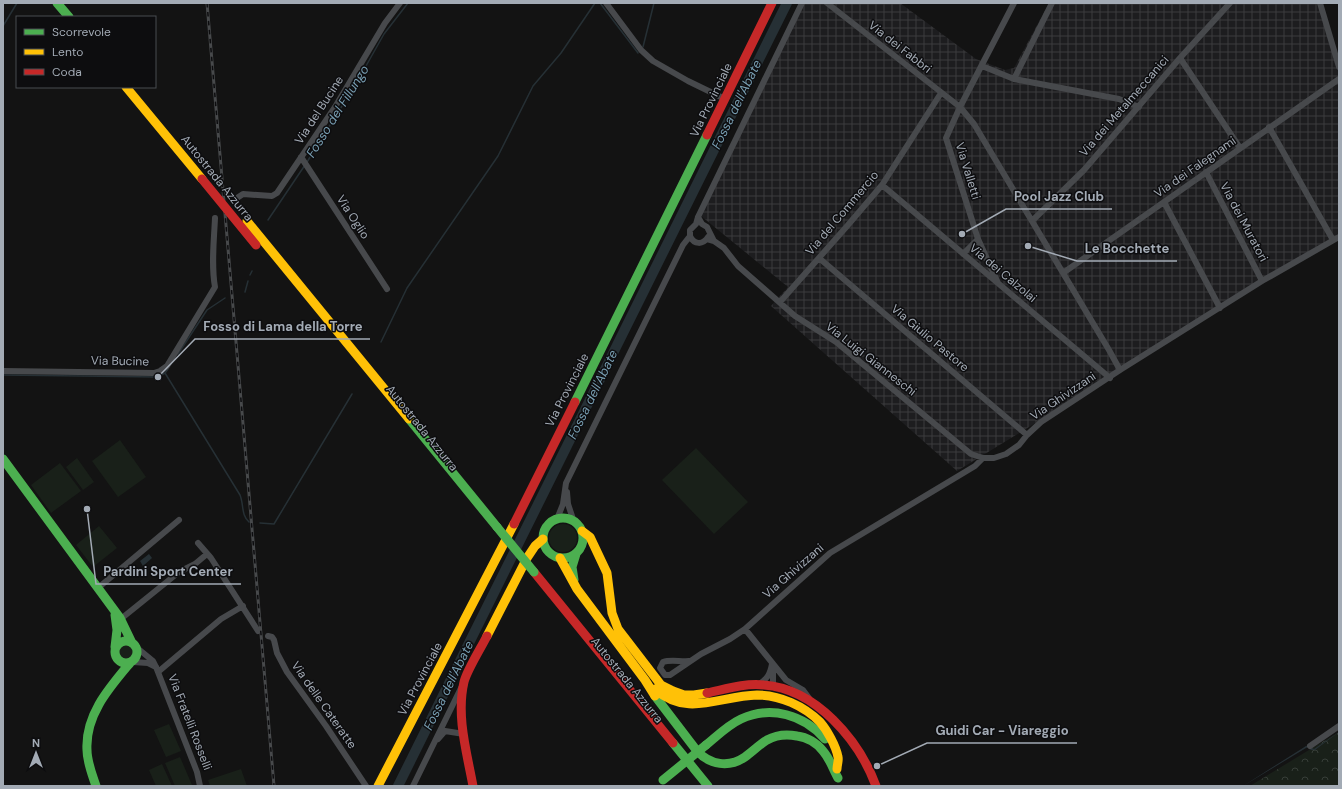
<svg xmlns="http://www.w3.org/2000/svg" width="1342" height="789" font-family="'DM Sans',sans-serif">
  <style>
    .industrial { fill: url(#industrial-grid) }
    .green { fill: #192019 }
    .forest { fill: url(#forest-crowns) }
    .water { fill: #263035 }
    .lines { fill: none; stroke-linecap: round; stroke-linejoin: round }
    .stream { stroke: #263035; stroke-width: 1.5 }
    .river { stroke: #263035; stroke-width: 10 }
    .street { stroke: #47494c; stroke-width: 6 }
    .fast { stroke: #4caf50; stroke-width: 9 }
    .slow { stroke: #ffc107; stroke-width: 9 }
    .jam { stroke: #c62828; stroke-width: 9 }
    .rail-casing { stroke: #47494b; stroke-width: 3 }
    .rail { stroke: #0d0d0f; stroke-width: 1.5; stroke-dasharray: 4.5; stroke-linecap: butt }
    .fast-bridge { stroke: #4caf50; stroke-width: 9 }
    .jam-bridge { stroke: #c62828; stroke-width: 9 }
    .labels { text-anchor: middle; stroke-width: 3; stroke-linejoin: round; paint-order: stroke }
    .street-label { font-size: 12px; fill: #a3abb5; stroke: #0d0d0f }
    .water-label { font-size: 13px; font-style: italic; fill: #789eb2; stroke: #0d0d0f }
    .leader { fill: none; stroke: #a3abb5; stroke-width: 1.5 }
    .callout-dot { fill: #a3abb5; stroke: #0d0d0f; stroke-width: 1.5 }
    .callout-label { font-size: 13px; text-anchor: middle; font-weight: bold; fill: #a3abb5; stroke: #0d0d0f; stroke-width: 3; stroke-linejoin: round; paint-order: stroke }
  </style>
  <defs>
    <pattern id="industrial-grid" width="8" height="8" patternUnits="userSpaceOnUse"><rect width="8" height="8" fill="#1d1d1f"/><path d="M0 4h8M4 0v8" fill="none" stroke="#3b3b3d"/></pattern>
    <pattern id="forest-crowns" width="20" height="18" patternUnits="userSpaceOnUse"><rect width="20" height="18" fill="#192019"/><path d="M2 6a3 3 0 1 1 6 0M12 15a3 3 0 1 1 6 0" fill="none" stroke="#373e38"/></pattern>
  </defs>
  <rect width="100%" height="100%" fill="#131313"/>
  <path class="industrial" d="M804,3H900L976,59L1005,70L1014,68L1049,3H1318L1339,70V234L1124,365L1029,427L957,471L771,306L788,287L701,216Z"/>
  <path class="green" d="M120,440L146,477L118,497L92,461Z
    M696,448L748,502L714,534L662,480Z
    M77,458L94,482L83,490L66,467Z
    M60,463L81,491L51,513L31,485Z
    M549 538a14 14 0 1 1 28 0a14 14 0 1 1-28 0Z
    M99,526L117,548L93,567L76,545Z
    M119 652a7 7 0 1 1 14 0a7 7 0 1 1-14 0Z
    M169,724L181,751L166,757L154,730Z
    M180,757L192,785L175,786L165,763Z
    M162,764L172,786H156L149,770Z
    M241,769L247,786H210L208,780Z"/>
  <path class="forest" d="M1339,732V786H1250L1332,736Z"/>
  <path class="water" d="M149,554L152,558L143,566L140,561Z
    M1339,732L1315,750H1311L1308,747L1306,748L1243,786L1306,746H1309L1314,749Z"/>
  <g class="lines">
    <path class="stream" d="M600,3L638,53
      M3,26L17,3
      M643,47L654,3
      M307,162L357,82L384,34L408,3
      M268,220L305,165
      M250,275L252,271
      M245,292L248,281
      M381,342L407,288L498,156L533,86L561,53L595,3
      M178,354L207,310L225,298
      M165,373L240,495C244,505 241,515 249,522
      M3,375L158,377L165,373L168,369
      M260,523L274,524L352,394"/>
    <path class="river" d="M398,786L787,3"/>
    <path class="street" d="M606,3L641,50L653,61L688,81L725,99
      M827,3L960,107L974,124L1109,350L1120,370
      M1052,3L1014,79L1119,99L1139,107
      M1320,3L1339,67
      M1180,58L1240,148
      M982,66L1014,79
      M1269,127L1333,240
      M301,157L387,289
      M1206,172L1262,281
      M882,185L1110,378
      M237,198L243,194L272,196L277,193L335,107L385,23L400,3
      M1164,202L1220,308
      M698,217L702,224L707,227L714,241
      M1032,221L1084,170L1180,58L1230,3
      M690,236C694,245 703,245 708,237
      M707,239L714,241L724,248L738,266L795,316L836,342L971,454L983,458
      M963,254L978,239
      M819,258L1027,435
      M1063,273L1339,79
      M998,283L978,239L946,138L960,107L1014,3
      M780,302L848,225L882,185L941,93
      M3,371L154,373L160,371L167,366L215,287C211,265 214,241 215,218
      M567,492L568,504L574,522
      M557,519L563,504L566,483L683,245L690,236V230L696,224L698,217L802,3
      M198,543L211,558L258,631
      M98,588L179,520
      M120,618H122L179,572L195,564L207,554
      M745,629L786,680L803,690L809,698
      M268,636L272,637L274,640L277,653L287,672L326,726L366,786
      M136,647L153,661L156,667L197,772L200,786
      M689,661C681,662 671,659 663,662L660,668L665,675H670L701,654L730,639L745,629L830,553L975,466L983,458H994L1006,454L1019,445L1027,435L1041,422L1120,370L1262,281L1339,237
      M133,662L148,663L156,667
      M773,669V686
      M158,672L221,619L243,606
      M758,685C767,679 770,675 772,664
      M438,739L445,731L464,734
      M1310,746L1339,726
      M413,786L461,688"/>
    <path class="fast" d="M57,3L69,17
      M575,402L707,135
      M409,419L497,527
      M3,459L120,618L132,643
      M543 538a20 20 0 1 1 40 0a20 20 0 1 1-40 0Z
      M574,580L572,567L576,554
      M115,615L117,630L115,647
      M115 652a11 11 0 1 1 22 0a11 11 0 1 1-22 0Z
      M655,696L697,751C710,765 729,768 745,757C752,752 759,745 767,740C776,735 787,734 797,736C807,737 817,743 823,751C830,759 833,769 838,778
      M673,743L708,786
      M706,745C717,736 728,725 741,719C771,705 804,715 825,739
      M96,786C92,774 87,762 87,750C85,715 109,688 130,663"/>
    <path class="slow" d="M126,87L202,179
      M247,221L409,419
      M582,531L590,537L607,573L612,613L618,629L661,685L673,691L684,695H694L707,693
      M560,558L577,589L645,680L655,696
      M487,636L527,558L535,546L543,539
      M655,689C688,718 719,696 757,695C780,695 804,706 820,722C827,730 836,746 838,757C839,760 837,765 837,769
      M378,786L514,524"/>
    <path class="jam" d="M707,135L772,3
      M514,524L575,402
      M534,572L673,743
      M707,693C726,689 744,683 764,685C816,689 859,740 876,786
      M473,786C467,753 456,716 464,682C467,670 481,648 487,636"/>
    <g class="rail-casing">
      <path id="rail" d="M207,3L274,786"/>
    </g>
    <use href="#rail" class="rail"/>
    <path class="fast-bridge" d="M497,527L534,572
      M663,780L706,745"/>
    <path class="jam-bridge" d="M202,179L256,245"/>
  </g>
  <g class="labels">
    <g class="street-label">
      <text transform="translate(900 47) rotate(38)" y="4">Via dei Fabbri</text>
      <text transform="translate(711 100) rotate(-64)" y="4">Via Provinciale</text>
      <text transform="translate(1124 106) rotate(-49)" y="4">Via dei Metalmeccanici</text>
      <text transform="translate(319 110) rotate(-57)" y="4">Via del Bucine</text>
      <text transform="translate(1195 167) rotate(-35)" y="4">Via dei Falegnami</text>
      <text transform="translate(968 171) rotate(73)" y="4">Via Valletti</text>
      <text transform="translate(217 178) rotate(51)" y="4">Autostrada Azzurra</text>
      <text transform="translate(842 213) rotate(-50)" y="4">Via del Commercio</text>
      <text transform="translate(353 217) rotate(57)" y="4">Via Oglio</text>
      <text transform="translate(1244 222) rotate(62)" y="4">Via dei Muratori</text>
      <text transform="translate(1003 273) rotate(40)" y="4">Via dei Calzolai</text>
      <text transform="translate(930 338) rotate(40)" y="4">Via Giulio Pastore</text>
      <text transform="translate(871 359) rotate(38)" y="4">Via Luigi Gianneschi</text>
      <text transform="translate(120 361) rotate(1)" y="4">Via Bucine</text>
      <text transform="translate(567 390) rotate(-63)" y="4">Via Provinciale</text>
      <text transform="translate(1063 396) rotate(-34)" y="4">Via Ghivizzani</text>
      <text transform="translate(422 428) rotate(51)" y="4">Autostrada Azzurra</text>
      <text transform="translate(793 571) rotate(-41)" y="4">Via Ghivizzani</text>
      <text transform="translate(420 679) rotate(-62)" y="4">Via Provinciale</text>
      <text transform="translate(627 680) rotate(51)" y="4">Autostrada Azzurra</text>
      <text transform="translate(324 705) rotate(55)" y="4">Via delle Cateratte</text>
      <text transform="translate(190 722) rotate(69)" y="4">Via Fratelli Rosselli</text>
    </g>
    <g class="water-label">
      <text transform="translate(736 104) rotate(-64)" y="5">Fossa dell'Abate</text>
      <text transform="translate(337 111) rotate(-58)" y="5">Fosso del Fillungo</text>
      <text transform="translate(592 394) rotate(-64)" y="5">Fossa dell'Abate</text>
      <text transform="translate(448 685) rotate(-64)" y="5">Fossa dell'Abate</text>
    </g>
  </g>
  <path class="leader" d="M962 234L1006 209H1112M1028 246L1077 261H1177M158 377L195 339H370M87 509L96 584H241M877 766L927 743H1077"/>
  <g class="callout-dot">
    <circle cx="962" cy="234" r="4"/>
    <circle cx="1028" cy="246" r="4"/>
    <circle cx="158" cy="377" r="4"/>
    <circle cx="87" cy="509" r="4"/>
    <circle cx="877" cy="766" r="4"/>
  </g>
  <g class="callout-label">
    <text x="1059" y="201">Pool Jazz Club</text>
    <text x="1127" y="253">Le Bocchette</text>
    <text x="283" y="331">Fosso di Lama della Torre</text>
    <text x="168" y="576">Pardini Sport Center</text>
    <text x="1002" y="735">Guidi Car - Viareggio</text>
  </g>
  <rect width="1342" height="789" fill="none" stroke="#a3abb5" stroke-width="8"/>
  <rect x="16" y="16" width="140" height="72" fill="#0d0d0f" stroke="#494c51"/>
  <rect x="24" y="29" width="20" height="6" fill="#4caf50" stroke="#494c51"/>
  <text x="52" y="36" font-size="12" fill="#a3abb5">Scorrevole</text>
  <rect x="24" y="49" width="20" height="6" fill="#ffc107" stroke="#494c51"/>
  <text x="52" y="56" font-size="12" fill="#a3abb5">Lento</text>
  <rect x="24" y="69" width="20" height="6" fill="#c62828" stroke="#494c51"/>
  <text x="52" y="76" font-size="12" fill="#a3abb5">Coda</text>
  <g transform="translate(36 753)" stroke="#0d0d0f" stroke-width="3" paint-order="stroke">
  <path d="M0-3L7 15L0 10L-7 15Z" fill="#a3abb5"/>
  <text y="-6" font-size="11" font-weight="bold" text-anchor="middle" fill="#a3abb5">N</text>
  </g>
</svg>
